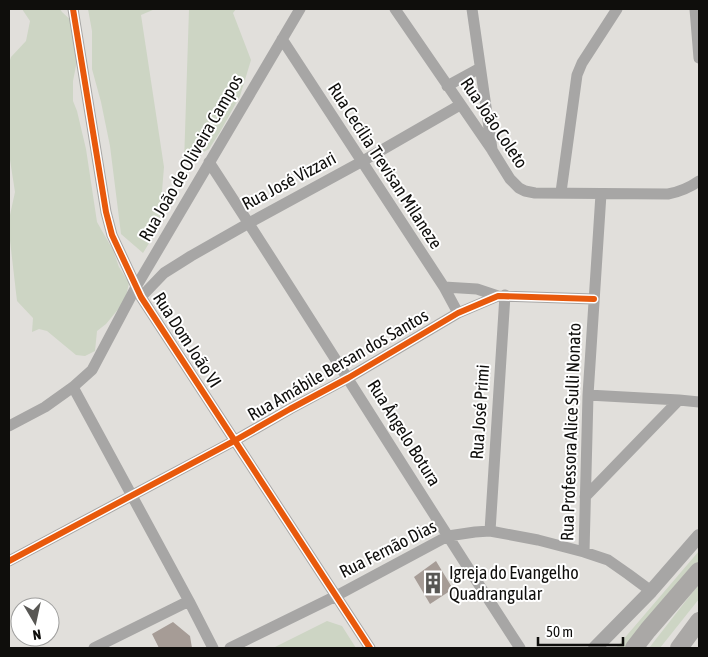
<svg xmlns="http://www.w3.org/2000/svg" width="708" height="657" font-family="'Asap Condensed',sans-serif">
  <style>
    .green { fill: #cdd5c4 }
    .building { fill: #a69c96 }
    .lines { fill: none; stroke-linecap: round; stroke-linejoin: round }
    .minor { stroke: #a7a6a5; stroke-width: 11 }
    .tertiary { stroke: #a7a6a5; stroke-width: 14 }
    .primary { stroke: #aaa8a6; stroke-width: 18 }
    .cycleway-casing { stroke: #fff; stroke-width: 9 }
    .cycleway { stroke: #e8590c; stroke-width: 6 }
    .labels { text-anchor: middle; stroke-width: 4; stroke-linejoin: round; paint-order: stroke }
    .street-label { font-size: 18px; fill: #0f0e0c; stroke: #fff }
    .poi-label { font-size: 18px; fill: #0f0e0c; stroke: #fff; text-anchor: start }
  </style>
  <rect width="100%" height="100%" fill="#e1dfdb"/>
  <path class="green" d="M22,9H60L62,12L77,26L79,51L73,81V101L77,111L86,149L97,222L113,250L119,267L129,283L125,301L106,324L97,331L95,351L85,356L76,355L47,331L39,329L32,332L33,318L17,301L9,232L10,215L15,192L10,160L9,63L11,57L26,41L30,21Z
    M88,9H155L141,15L164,167L159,227L143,253L121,234L110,146L101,102L92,69V31Z
    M189,9H236L233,13L251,60L240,96L220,132L209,149L184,163Z
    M699,551V563L626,648H616Z
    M699,584V599L660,648H649Z
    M327,621L342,626L356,648H273Z"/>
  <path class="building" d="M436,561L453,589L430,604L414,577Z
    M173,622L190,636L192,648H159L152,634Z"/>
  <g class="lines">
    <path class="minor" d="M73,9L106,212L112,235L141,297L370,648
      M395,9L492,150L510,179L519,188L525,191L535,193L668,194C679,192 689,188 699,181
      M472,9L492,149
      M695,9L699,58
      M282,39L444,287L458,313
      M447,86L480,68
      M209,162C314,323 415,487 520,648
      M561,192L577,75L582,63L617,9
      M444,287L477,289L498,296
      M141,297L164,273L191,256L249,223L361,162L460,105
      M73,387L189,601L213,648
      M588,395L679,400L699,402
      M9,426L45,407L73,387L92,370L136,287L300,9
      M585,497L679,400
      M490,531L505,295
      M584,552L588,395L601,194
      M9,561L234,441L290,409L348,378L458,313L498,296L594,299
      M94,648L189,601
      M230,648L336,596L448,536L475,532L490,531L538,540L584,552L608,560L628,574L651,591"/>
    <path class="tertiary" d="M595,648L651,591L699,536"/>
    <path class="primary" d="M634,648L648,630L699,571
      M679,648L699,621"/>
    <g class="cycleway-casing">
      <path id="cycleway" d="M73,9L106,212L112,235L141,297L370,648
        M9,561L234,441L290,409L348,378L458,313L498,296L594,299"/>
    </g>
    <use href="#cycleway" class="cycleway"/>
  </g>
  <defs>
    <g id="building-bare" transform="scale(1.725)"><path d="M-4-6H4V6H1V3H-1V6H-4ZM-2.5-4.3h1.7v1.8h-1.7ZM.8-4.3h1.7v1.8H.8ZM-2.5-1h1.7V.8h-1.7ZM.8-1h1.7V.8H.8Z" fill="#585754" stroke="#fff" stroke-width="2.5" paint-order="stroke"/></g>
  </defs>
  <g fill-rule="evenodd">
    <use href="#building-bare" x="433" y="583"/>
  </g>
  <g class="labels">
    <g class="street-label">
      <text transform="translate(494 123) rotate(56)" y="6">Rua João Coleto</text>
      <text transform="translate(191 158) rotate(-60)" y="6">Rua João de Oliveira Campos</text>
      <text transform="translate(385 166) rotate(57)" y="6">Rua Cecília Trevisan Milaneze</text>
      <text transform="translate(289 181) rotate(-28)" y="6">Rua José Vizzari</text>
      <text transform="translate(187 340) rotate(57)" y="6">Rua Dom João VI</text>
      <text transform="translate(338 365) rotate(-30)" y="6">Rua Amábile Bersan dos Santos</text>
      <text transform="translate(480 412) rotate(-86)" y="6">Rua José Primi</text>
      <text transform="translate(571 432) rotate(-88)" y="6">Rua Professora Alice Sulli Nonato</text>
      <text transform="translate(404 433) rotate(58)" y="6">Rua Ângelo Botura</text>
      <text transform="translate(388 549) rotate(-27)" y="6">Rua Fernão Dias</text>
    </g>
    <g class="poi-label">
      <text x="449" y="579">Igreja do Evangelho<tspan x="449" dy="21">Quadrangular</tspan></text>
    </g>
  </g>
  <rect width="708" height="657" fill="none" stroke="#0f0e0c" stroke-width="20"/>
  <g transform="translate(35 622) rotate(171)"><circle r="24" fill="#ffffff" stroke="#9f9f9e"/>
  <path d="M0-4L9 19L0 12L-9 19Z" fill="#585754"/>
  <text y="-8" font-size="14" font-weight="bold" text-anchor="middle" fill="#0f0e0c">N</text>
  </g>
  <path d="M538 637v8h85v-8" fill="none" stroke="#0f0e0c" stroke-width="2.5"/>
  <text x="546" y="637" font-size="15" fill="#0f0e0c" stroke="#ffffff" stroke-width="4" paint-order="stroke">50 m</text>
</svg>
